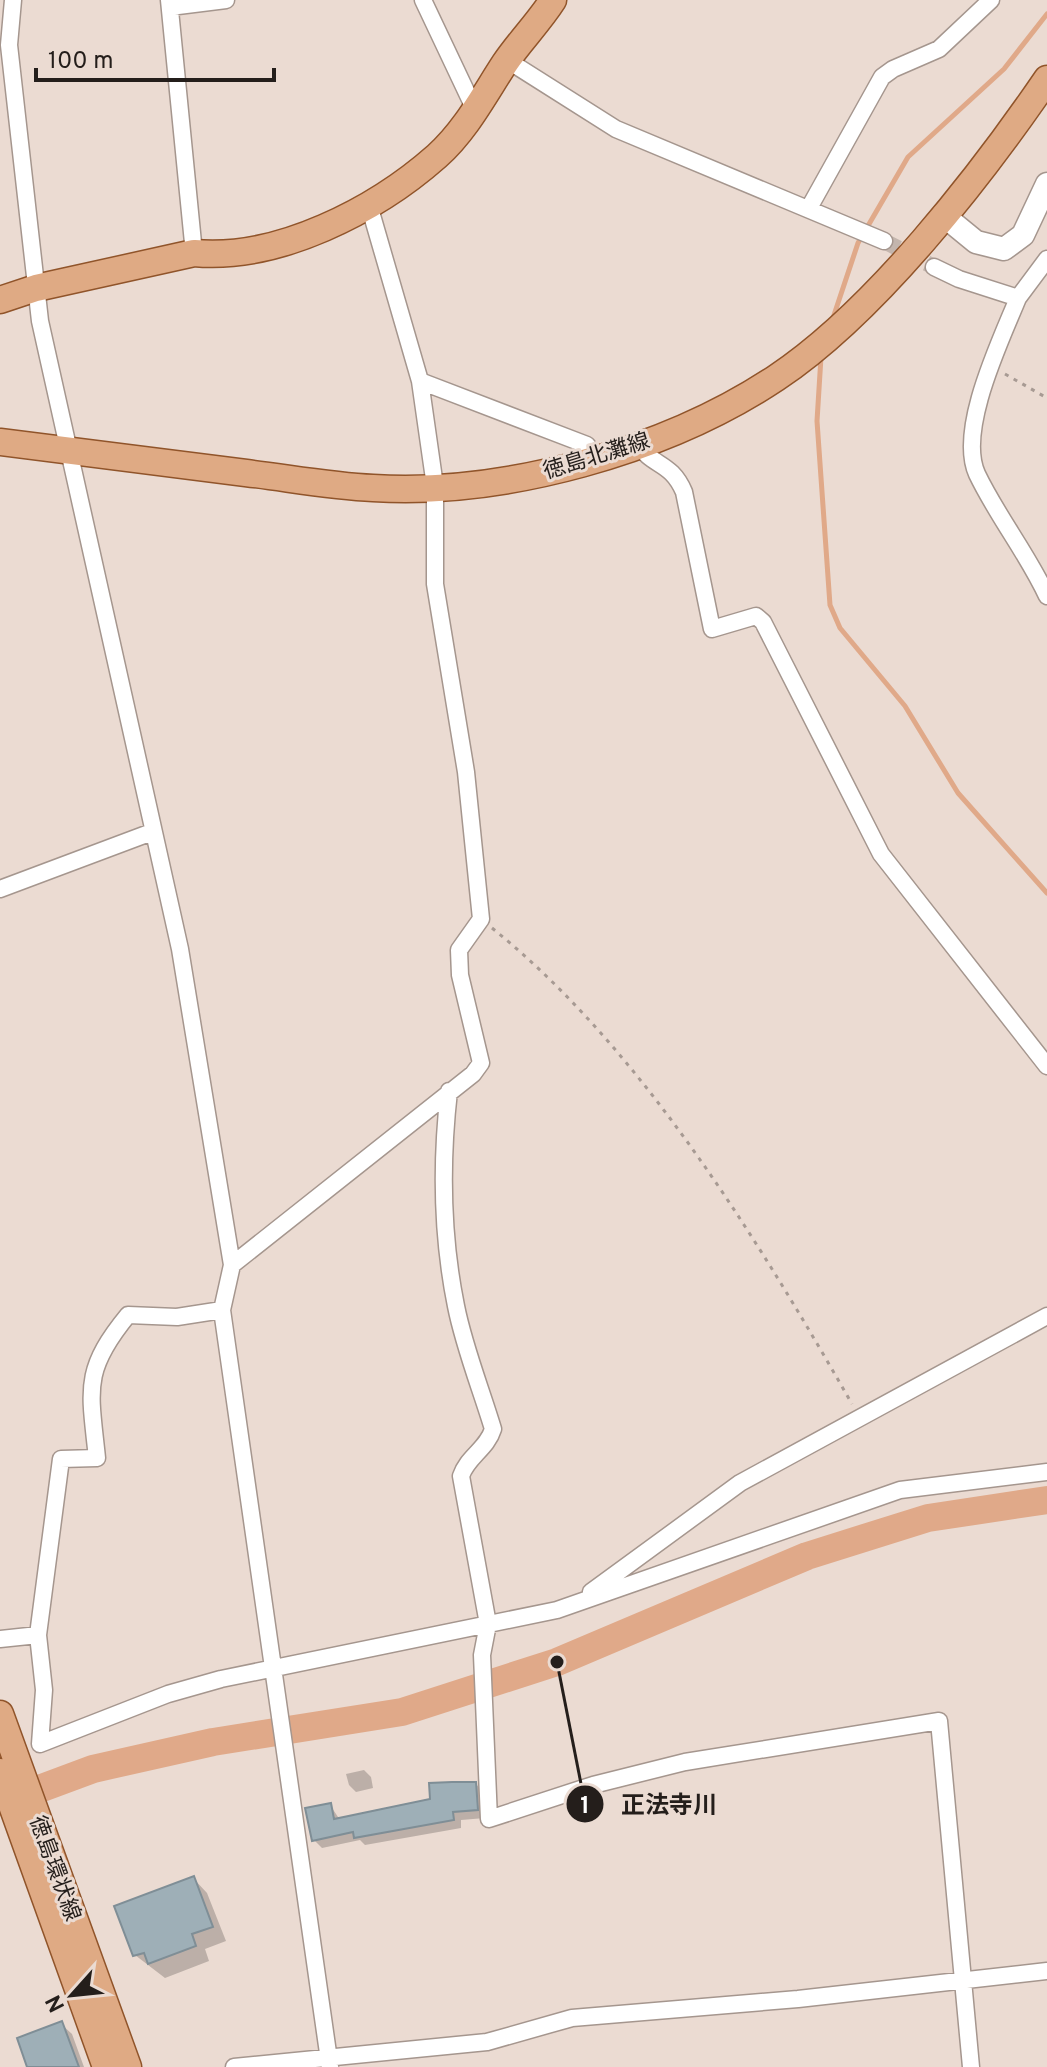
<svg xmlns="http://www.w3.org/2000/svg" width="1047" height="2067" font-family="Overpass,'Noto Sans JP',sans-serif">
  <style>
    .shadow { fill: #0003 }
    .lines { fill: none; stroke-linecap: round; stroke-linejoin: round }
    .stream { stroke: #e0a989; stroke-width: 5 }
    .river { stroke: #e0a989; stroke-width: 28 }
    .building { fill: #9eafb7; stroke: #7f8e96; stroke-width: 2 }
    .minor-tunnel { stroke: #c3b5ad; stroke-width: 16; stroke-dasharray: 16 8; stroke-linecap: butt }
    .minor-casing { stroke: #a5968e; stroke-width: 19 }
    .tertiary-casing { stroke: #a5968e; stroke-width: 25 }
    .primary-casing { stroke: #90542a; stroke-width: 29 }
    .path { stroke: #a79a93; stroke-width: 3; stroke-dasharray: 4 6; stroke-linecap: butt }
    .minor { stroke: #fff; stroke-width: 16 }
    .tertiary { stroke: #fff; stroke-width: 22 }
    .primary { stroke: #dfaa84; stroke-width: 26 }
    .labels { text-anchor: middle; stroke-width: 6; stroke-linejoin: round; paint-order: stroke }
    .street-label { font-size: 22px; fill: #241e1b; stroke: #ebdbd2 }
    .leader { fill: none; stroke: #241e1b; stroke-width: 3 }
    .callout-dot { fill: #241e1b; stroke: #ebdbd2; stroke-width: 3 }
    .mark-label { font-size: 24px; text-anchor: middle; font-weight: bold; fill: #fff }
    .callout-label { font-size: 24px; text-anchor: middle; font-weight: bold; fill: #241e1b; stroke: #ebdbd2; stroke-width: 6; stroke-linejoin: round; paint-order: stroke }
  </style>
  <rect width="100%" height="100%" fill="#ebdbd2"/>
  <path class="shadow" d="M364,1770L371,1777L373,1788L356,1792L349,1785L346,1774Z
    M476,1784L484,1793L485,1818L461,1820V1828L365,1845L360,1840L322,1848L314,1840L330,1805L340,1820L432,1800Z
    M193,1878L207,1893L226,1941L205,1949L209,1961L165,1978L135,1955Z
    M61,2024L72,2034L84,2067H29Z"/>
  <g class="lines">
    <path class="stream" d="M832,321L858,243L908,157L1004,69L1047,14
      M821,357L817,421L830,605L840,628L905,706L958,793L1047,893"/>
    <path class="river" d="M4,1802L93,1769L213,1742L402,1712L557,1662L807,1556L928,1518L1047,1500"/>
  </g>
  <path class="building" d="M452,1782H476L478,1810L453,1812L454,1820L354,1838L353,1832L312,1841L305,1808L331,1803L334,1819L430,1799L429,1783Z
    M194,1876L213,1927L192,1934L196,1946L148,1964L144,1953L133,1956L114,1906Z
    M62,2021L79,2067H27L17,2038Z"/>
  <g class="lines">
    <path class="minor-tunnel" d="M884,241L934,267"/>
    <g class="minor-casing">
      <path id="minor" d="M13,0L9,45L40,321L180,949L232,1265L222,1310L330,2067
        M169,0L194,253
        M423,0L475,110
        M170,7L226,0
        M507,60L616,129L884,241
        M809,208L882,77L893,69L939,49L991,0
        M934,267L959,279L1018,298C1001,340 957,430 977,474C997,516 1027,553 1047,596
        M1018,298L1047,259
        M420,381L587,445L595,459
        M638,444C652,467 671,461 684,492L712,629L756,616L763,622L881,854L1047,1066
        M0,889L152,832
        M449,1091C441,1161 442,1237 456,1306C464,1347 481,1389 493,1429C487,1449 467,1457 461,1476L488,1624L482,1655L489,1819L593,1785L685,1762L939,1721L971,2067
        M232,1265L473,1074L481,1063L460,975L459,950L481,919L466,772L435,584V486L420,381L369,205
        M222,1310L177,1317L128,1315C82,1371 90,1390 97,1458L61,1459L38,1635L44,1690L40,1744L168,1694L221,1679L557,1610L900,1490L1047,1472
        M591,1592L740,1483L1047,1316
        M0,1639L38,1635
        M234,2067L487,2042L572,2018L798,1999L1047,1971"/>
    </g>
    <g class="tertiary-casing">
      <path id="tertiary" d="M943,215L976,242L1004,249L1023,235L1047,184"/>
    </g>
    <g class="primary-casing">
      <path id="primary" d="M0,300L36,288L194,253C278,261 376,210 437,156C466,130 484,95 505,63C520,41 539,22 553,0
        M0,442C82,453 164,463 246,473C288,478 331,486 373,488C505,496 666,451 776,378C874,313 980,177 1047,79
        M0,1714L128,2067
        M0,1772L106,2067"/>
    </g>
    <path class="path" d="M1005,374L1047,398
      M492,928C641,1048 757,1238 852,1404"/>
    <use href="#minor" class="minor"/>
    <use href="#tertiary" class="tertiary"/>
    <use href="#primary" class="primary"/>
  </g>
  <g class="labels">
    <g class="street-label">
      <text transform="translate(596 455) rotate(-17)" y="8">徳島北灘線</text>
      <text transform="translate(56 1868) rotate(70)" y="8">徳島環状線</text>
    </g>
  </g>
  <path class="leader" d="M557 1662L585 1804"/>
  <g class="callout-dot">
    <circle cx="557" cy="1662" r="8"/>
    <circle cx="585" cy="1804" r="20"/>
  </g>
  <g class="mark-label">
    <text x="585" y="1813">1</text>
  </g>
  <g class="callout-label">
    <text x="669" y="1813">正法寺川</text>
  </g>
  <g transform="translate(72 1995) rotate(243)" stroke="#ebdbd2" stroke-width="6" paint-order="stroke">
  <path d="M0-6L14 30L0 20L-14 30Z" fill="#241e1b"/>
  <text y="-12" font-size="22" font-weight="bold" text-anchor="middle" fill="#241e1b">N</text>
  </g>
  <path d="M36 68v12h238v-12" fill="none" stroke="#241e1b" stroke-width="4"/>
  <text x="48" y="68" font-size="24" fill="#241e1b" stroke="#ebdbd2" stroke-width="6" paint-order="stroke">100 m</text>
</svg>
